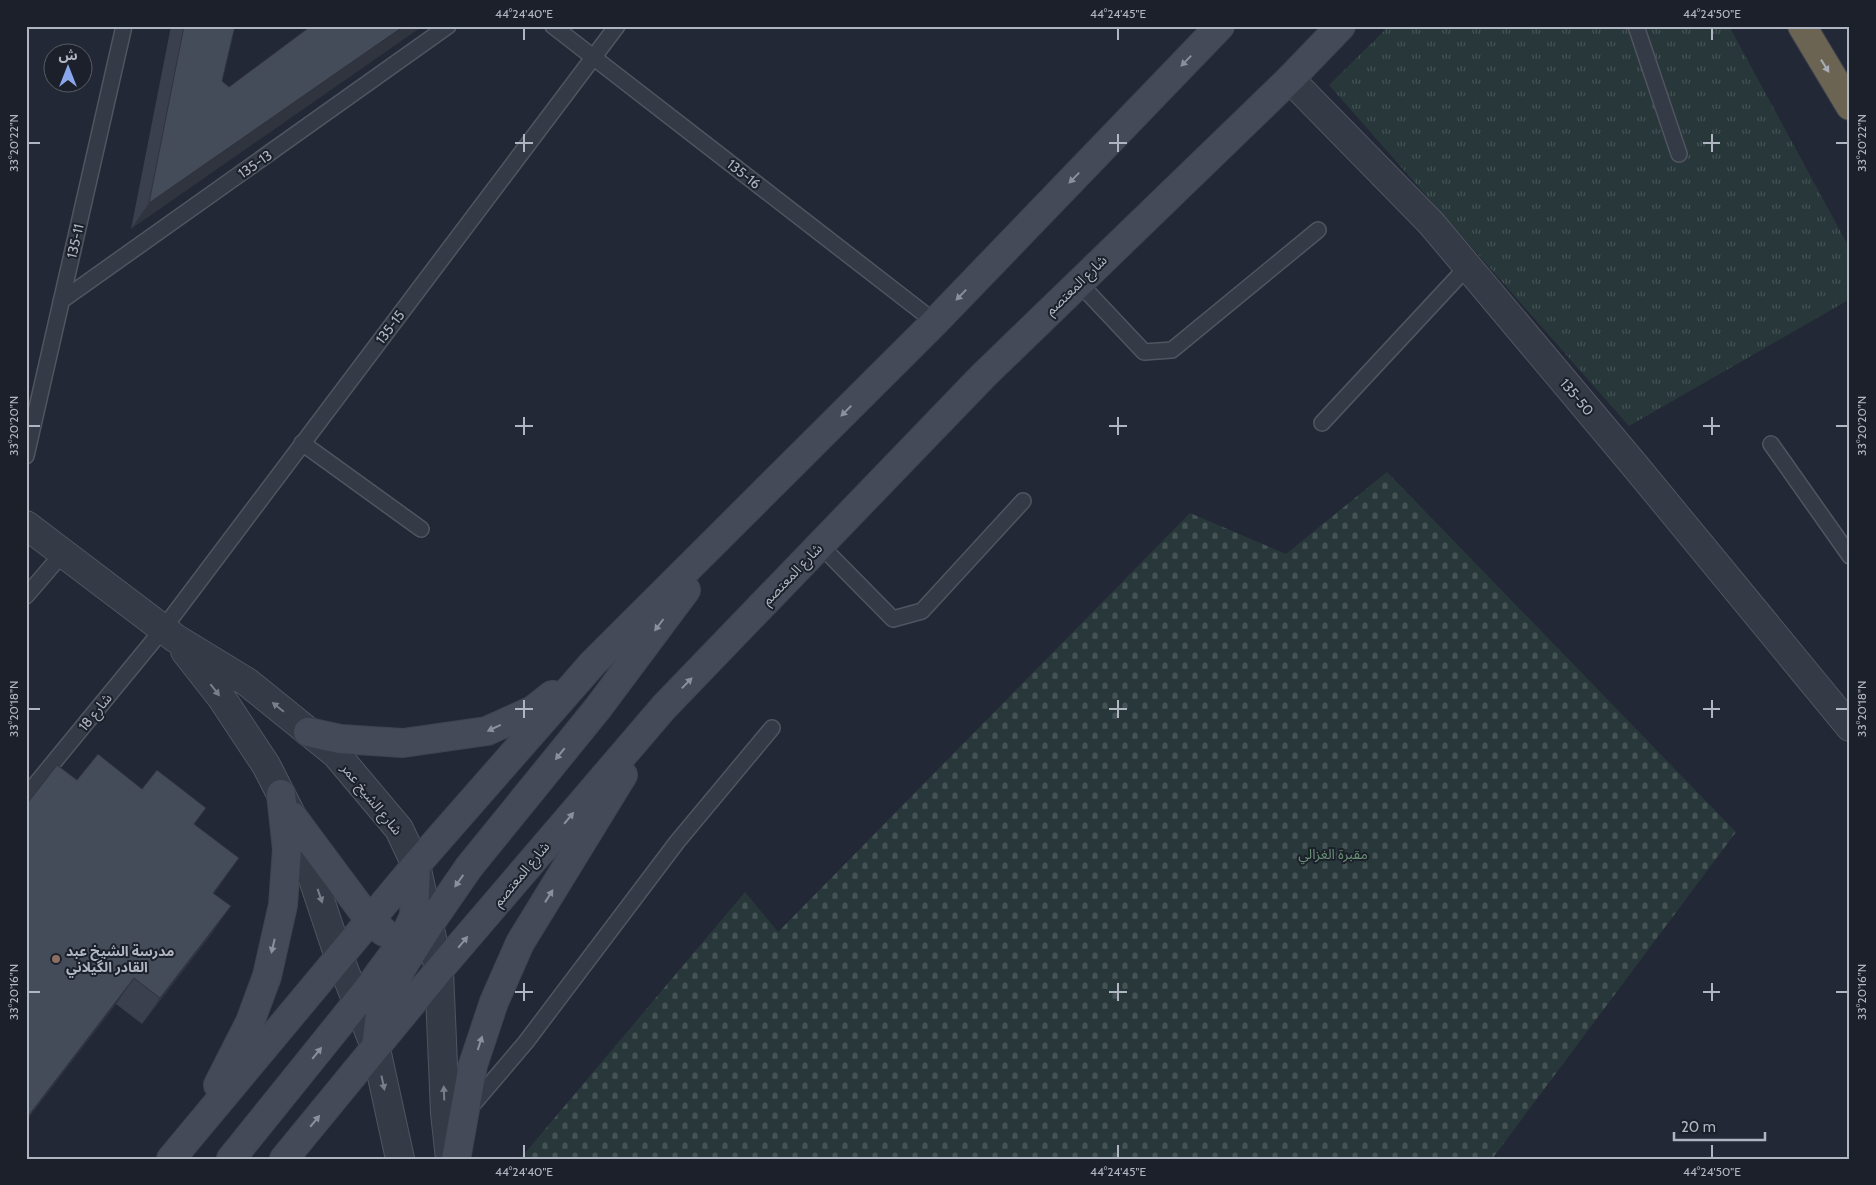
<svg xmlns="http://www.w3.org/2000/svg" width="1876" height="1185" font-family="Cabin,'Noto Sans Arabic',sans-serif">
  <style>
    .grass { fill: url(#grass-tufts) }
    .cemetery { fill: url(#cemetery-stones) }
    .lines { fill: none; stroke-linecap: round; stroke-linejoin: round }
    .service-casing { stroke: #505560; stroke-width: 18 }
    .minor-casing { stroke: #505560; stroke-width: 30 }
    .tertiary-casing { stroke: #505560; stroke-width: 30 }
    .secondary-casing { stroke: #3f444f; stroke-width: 30 }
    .motorway-casing { stroke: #3d424d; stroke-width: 30 }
    .service { stroke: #353b46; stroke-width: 15 }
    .minor { stroke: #353b46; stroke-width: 28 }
    .tertiary { stroke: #353b46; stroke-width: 28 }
    .secondary { stroke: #444a58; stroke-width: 28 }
    .motorway { stroke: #6b6453; stroke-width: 28 }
    .wall { fill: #3a404d }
    .shaded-wall { fill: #30343e }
    .building { fill: #444b59; stroke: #30343e }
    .oneway { fill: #8a909d }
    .oneway2 { fill: #a9adb7 }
    .oneway3 { fill: #797e8a }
    .ticks { fill: none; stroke: #b0b5c2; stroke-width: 2 }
    .education-dot { fill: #8d6e63; stroke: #1b202a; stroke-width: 2 }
    .labels { text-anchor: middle; stroke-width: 4; stroke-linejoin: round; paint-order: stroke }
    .street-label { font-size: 14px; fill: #b0b5c2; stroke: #1b202a }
    .park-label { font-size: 14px; fill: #6a9076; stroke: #1b202a }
    .poi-label { font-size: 14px; font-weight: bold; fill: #b0b5c2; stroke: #1b202a; text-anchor: start }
    .neatline { fill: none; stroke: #b0b5c2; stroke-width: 2 }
    .ticks-label { font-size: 12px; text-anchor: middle; fill: #b0b5c2 }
  </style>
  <defs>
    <pattern id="grass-tufts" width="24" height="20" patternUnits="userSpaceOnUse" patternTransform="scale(1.25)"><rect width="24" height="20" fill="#28383a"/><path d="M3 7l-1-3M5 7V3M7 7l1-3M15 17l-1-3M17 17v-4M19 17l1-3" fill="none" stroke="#455355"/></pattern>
    <pattern id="cemetery-stones" width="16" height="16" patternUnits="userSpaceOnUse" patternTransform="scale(1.25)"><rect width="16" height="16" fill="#28383a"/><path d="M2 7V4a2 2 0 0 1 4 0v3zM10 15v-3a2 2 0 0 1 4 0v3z" fill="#455355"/></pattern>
  </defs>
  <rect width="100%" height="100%" fill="#222835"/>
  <path class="grass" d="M1389,26H1729L1850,249V299L1629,426L1329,85Z"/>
  <path class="cemetery" d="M1387,472L1736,832L1492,1159H520L745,892L778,932L1190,513L1286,554Z"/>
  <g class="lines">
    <g class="service-casing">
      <path id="service" d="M553,26L935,322
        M1636,26L1679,154
        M1079,283L1144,352L1172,350L1318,230
        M61,301L448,26
        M1322,423L1468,266
        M302,443L421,529
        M1771,444L1850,556
        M26,456L124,26
        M820,545L893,619L922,611L1023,501
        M26,596L63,553
        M26,796L163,629L617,26
        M469,1109L526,1042L677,842L772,728"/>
    </g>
    <g class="minor-casing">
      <path id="minor" d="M1290,79L1431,223L1636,467L1850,727"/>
    </g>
    <g class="tertiary-casing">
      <path id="tertiary" d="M26,525L175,638L247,682L336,754L399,829L416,865L439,970L445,1113L450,1159
        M185,651L221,697L266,765L292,816L339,957L376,1049L400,1159"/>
    </g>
    <g class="secondary-casing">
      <path id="secondary" d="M308,732L340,739L403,743L487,731L533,710L552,695
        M292,816L370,921L384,932
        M376,1046L380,1015L401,969L429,925L469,867L598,708L686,590
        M218,1085L250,1022L267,976L283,905L287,849L281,794
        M171,1159L416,865L593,663L935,322L1220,26
        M231,1159L367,990L401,944L414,916L416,865
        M284,1159L439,970L664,707L983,376L1290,79L1341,26
        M456,1159L473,1065L494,1002L520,943L623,775"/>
    </g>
    <g class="motorway-casing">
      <path id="motorway" d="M1802,26L1850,106"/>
    </g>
    <use href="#service" class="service"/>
    <use href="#minor" class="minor"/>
    <use href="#tertiary" class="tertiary"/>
    <use href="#secondary" class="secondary"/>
    <use href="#motorway" class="motorway"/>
  </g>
  <path class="wall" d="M171,26H235L222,81L229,87L311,26L131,229Z
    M77,780L142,789L195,824L221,884L214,893L213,932L142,1024L116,1004L26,1121V805Z"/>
  <path class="shaded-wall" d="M404,26H423L131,229L149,203Z
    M239,858L221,884L195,918L213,893Z
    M231,906L213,932L142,1024L160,998Z
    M134,978L116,1004L26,1121V1119Z"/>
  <path class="building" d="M184,26H235L222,81L229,87L311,26H404L149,203Z
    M98,754L142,789L157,770L206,808L194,824L239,858L213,893L231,906L160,998L134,978L26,1119V805L57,765L77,780Z"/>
  <defs><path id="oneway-solid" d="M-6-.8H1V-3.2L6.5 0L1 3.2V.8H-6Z" transform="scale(1.25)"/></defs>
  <g class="oneway">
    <use href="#oneway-solid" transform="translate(1186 61) rotate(134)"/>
    <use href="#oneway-solid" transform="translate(1074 178) rotate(134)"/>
    <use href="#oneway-solid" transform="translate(961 295) rotate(134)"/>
    <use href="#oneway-solid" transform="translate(846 411) rotate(135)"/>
    <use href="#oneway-solid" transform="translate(659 625) rotate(127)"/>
    <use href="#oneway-solid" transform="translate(687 683) rotate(-46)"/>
    <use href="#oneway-solid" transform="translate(494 728) rotate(155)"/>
    <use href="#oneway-solid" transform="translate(560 754) rotate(129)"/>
    <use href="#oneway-solid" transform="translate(569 818) rotate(-50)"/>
    <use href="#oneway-solid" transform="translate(459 881) rotate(125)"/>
    <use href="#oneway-solid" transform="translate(549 896) rotate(-58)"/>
    <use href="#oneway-solid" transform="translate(463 942) rotate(-50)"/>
    <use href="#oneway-solid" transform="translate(273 946) rotate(103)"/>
    <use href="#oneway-solid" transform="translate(480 1043) rotate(-72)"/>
    <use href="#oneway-solid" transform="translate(317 1053) rotate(-51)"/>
    <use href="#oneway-solid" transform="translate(315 1121) rotate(-50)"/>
  </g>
  <use class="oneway2" href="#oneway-solid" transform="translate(1825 66) rotate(58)"/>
  <g class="oneway3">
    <use href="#oneway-solid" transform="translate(215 690) rotate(52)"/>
    <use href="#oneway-solid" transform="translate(278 707) rotate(-141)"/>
    <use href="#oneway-solid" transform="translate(320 896) rotate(71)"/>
    <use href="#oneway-solid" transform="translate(383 1083) rotate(78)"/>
    <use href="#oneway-solid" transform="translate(444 1093) rotate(-92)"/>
  </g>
  <path class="ticks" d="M524,28V40M1118,28V40M1712,28V40M524,134V152M1118,134V152M1712,134V152M28,143H40M515,143H533M1109,143H1127M1703,143H1720M1836,143H1848M524,417V435M1118,417V435M1712,417V435M28,426H40M515,426H533M1109,426H1127M1703,426H1720M1836,426H1848M524,700V718M1118,700V718M1712,700V718M28,709H40M515,709H533M1109,709H1127M1703,709H1720M1836,709H1848M524,983V1001M1118,983V1001M1712,983V1001M28,992H40M515,992H533M1109,992H1127M1703,992H1720M1836,992H1848M524,1145V1158M1118,1145V1158M1712,1145V1158"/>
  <circle class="education-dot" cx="56" cy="959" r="5"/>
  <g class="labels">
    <g class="street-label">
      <text transform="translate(255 164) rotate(-35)" y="5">135-13</text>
      <text transform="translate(744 174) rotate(38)" y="5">135-16</text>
      <text transform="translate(75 241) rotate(-77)" y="5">135-11</text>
      <text transform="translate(1076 285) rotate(-44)" y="5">شارع المعتصم</text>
      <text transform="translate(390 327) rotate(-53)" y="5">135-15</text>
      <text transform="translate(1577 397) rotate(50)" y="5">135-50</text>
      <text transform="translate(792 574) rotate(-46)" y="5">شارع المعتصم</text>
      <text transform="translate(95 712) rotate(-51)" y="5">شارع 18</text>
      <text transform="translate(372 799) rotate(51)" y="5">شارع الشيخ عمر</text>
      <text transform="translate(521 874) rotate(-50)" y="5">شارع المعتصم</text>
    </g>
    <g class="park-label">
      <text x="1333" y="859">مقبرة الغزالي</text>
    </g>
    <g class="poi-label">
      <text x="66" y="956">مدرسة الشيخ عبد<tspan x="66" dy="16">القادر الگيلاني</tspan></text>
    </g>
  </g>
  <rect width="1876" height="1185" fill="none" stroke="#1b202a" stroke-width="55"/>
  <g transform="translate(68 68)"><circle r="24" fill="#1b202a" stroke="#575c67"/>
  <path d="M0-4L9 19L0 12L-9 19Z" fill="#8ba7ec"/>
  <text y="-8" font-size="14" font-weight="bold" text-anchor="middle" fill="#b0b5c2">ش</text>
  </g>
  <path d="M1674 1132v8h91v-8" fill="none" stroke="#b0b5c2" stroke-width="2.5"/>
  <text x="1681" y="1132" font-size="15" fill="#b0b5c2" stroke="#1b202a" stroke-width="4" paint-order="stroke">20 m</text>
  <rect x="28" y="28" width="1820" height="1130" class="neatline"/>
  <g class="ticks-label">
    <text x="524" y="18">44°24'40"E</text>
    <text x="1118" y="18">44°24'45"E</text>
    <text x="1712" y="18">44°24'50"E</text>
    <text transform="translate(14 143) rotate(-90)" y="4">33°20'22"N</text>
    <text transform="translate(1862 143) rotate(-90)" y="4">33°20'22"N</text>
    <text transform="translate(14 426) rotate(-90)" y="4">33°20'20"N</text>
    <text transform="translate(1862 426) rotate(-90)" y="4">33°20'20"N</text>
    <text transform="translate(14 709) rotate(-90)" y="4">33°20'18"N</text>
    <text transform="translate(1862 709) rotate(-90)" y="4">33°20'18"N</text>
    <text transform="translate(14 992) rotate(-90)" y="4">33°20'16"N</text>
    <text transform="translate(1862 992) rotate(-90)" y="4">33°20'16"N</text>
    <text x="524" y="1176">44°24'40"E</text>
    <text x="1118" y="1176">44°24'45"E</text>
    <text x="1712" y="1176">44°24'50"E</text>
  </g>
</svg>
